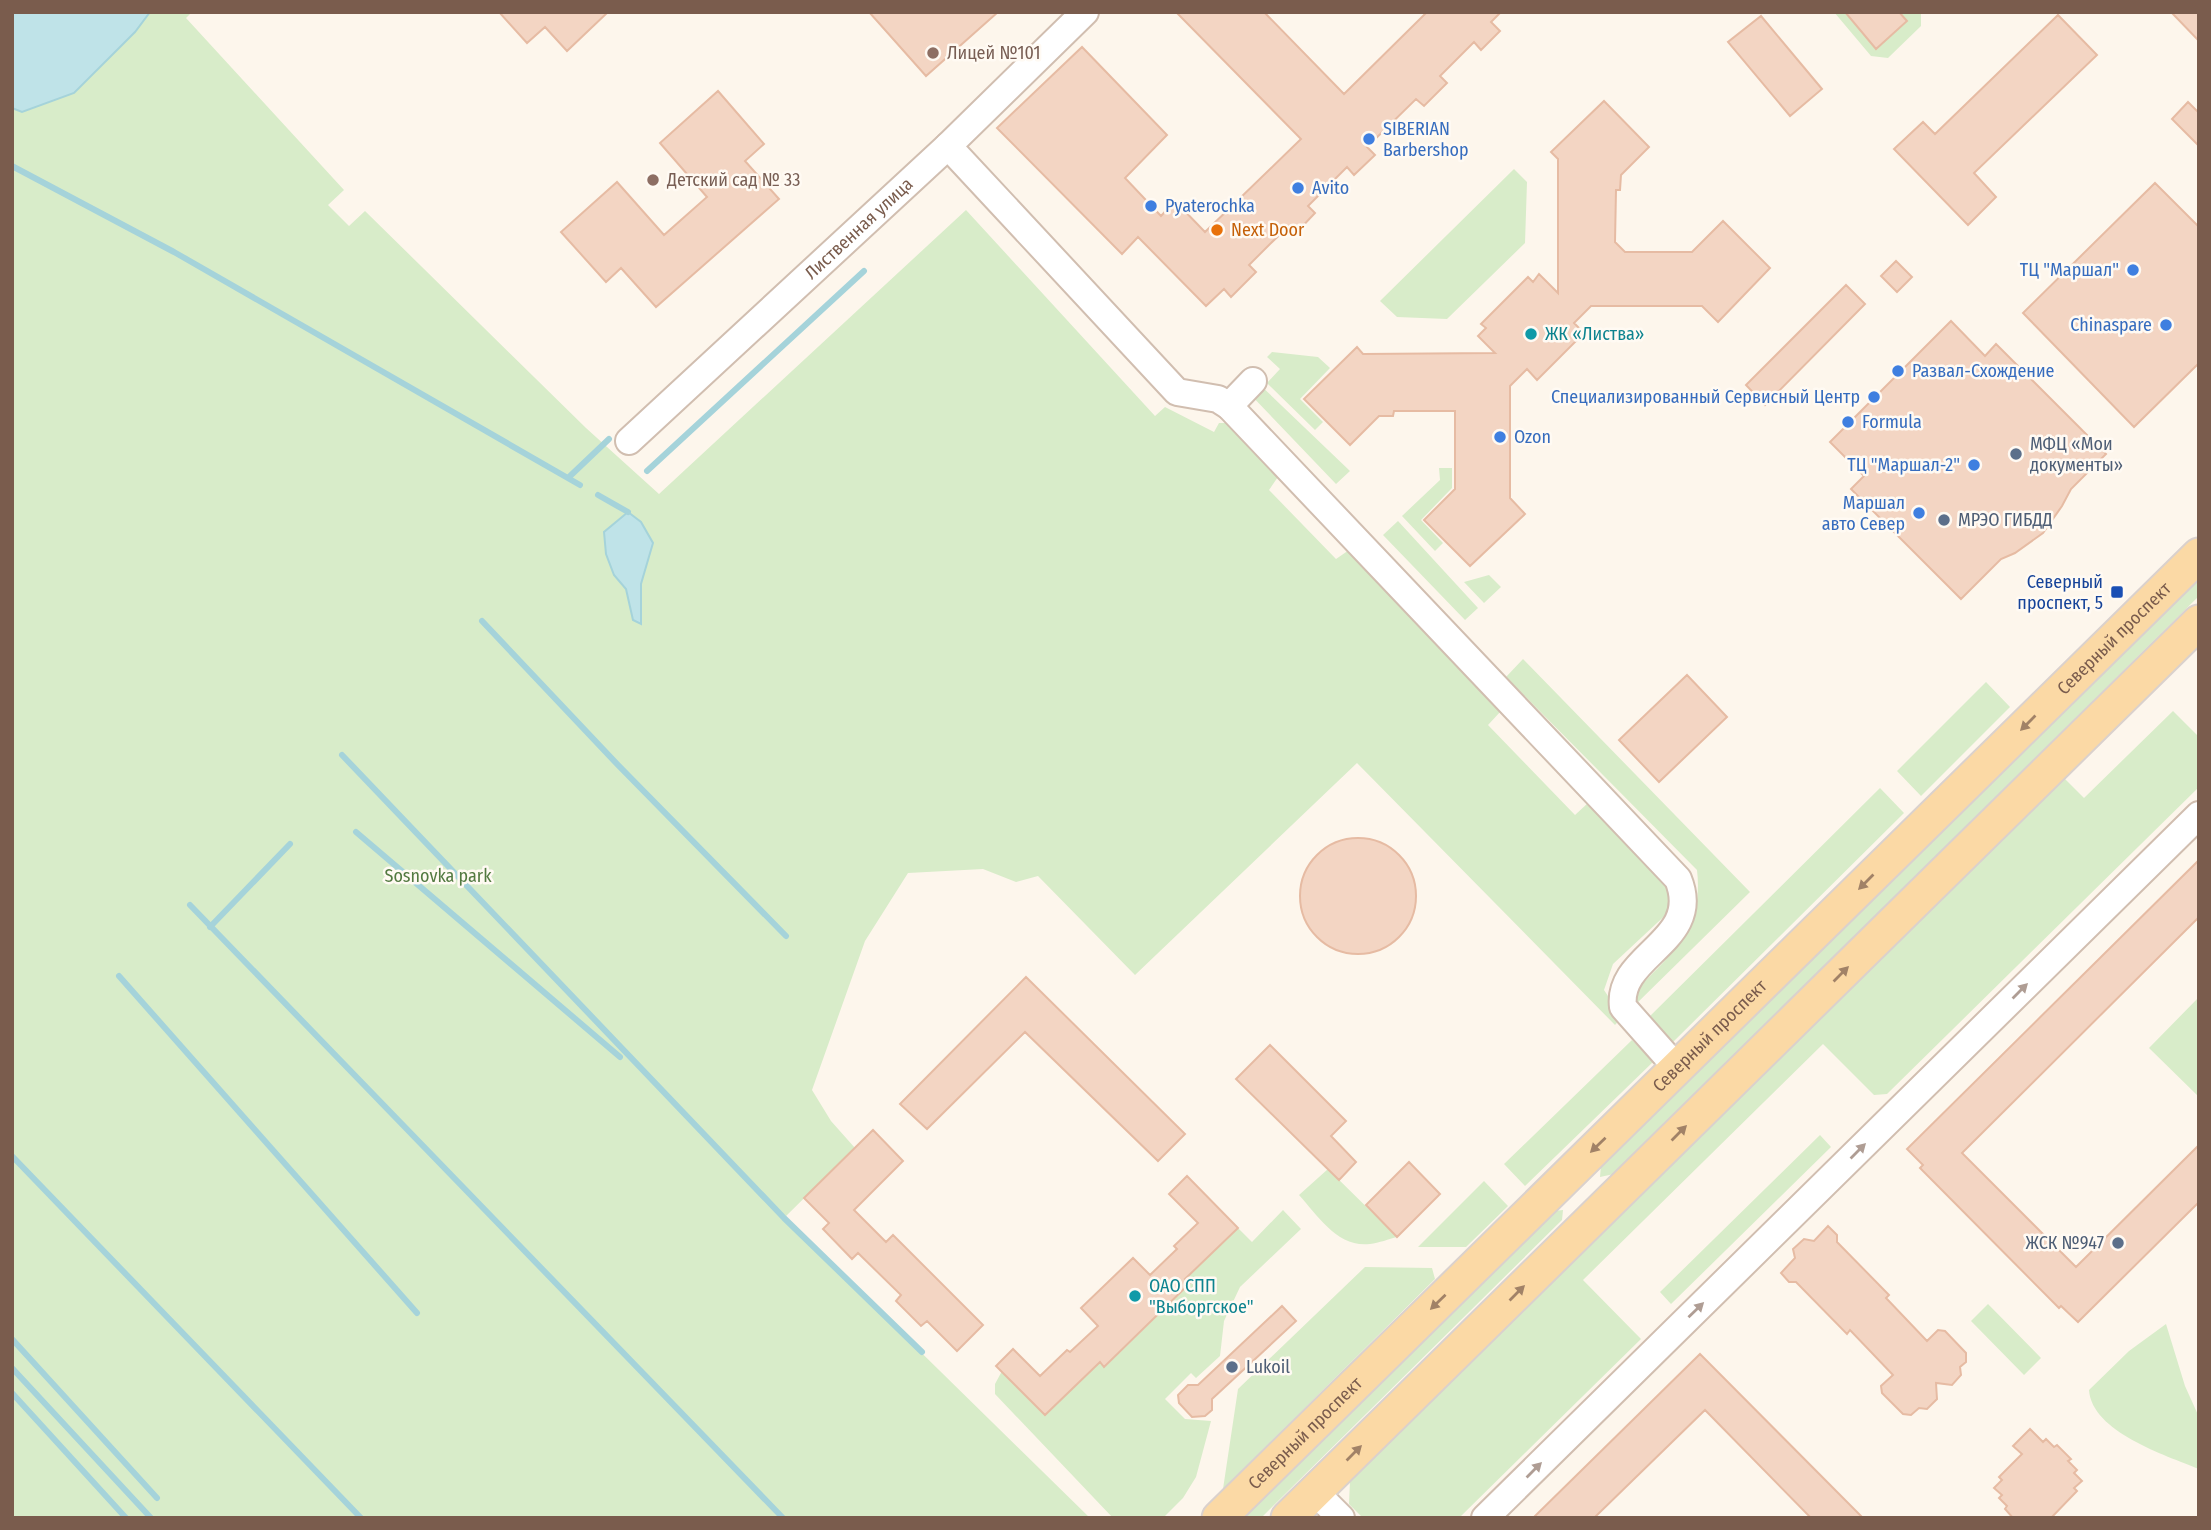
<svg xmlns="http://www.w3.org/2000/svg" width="2211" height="1530" font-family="'Fira Sans Condensed',sans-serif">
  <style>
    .green { fill: #d8ecc9 }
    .water { fill: #bfe3e8; stroke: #a5d3da; stroke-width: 2 }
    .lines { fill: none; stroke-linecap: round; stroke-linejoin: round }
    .stream { stroke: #a5d3da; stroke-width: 6 }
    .building { fill: #f3d5c3; stroke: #e6bba3; stroke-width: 2 }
    .minor-casing { stroke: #d1beb0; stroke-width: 30 }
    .major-casing { stroke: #dad1cd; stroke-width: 37 }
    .minor { stroke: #fff; stroke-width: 26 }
    .major { stroke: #fbd9a5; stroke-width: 33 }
    .oneway { fill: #a18267 }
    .oneway2 { fill: #af9d94 }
    .education-dot { fill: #8d6e63; stroke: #fffaf3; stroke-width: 2.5 }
    .shop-dot { fill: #3f7fe0; stroke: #fffaf3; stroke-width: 2.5 }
    .food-dot { fill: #e8710a; stroke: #fffaf3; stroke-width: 2.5 }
    .culture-dot { fill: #0f9aa8; stroke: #fffaf3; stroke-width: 2.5 }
    .service-dot { fill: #5c6f8a; stroke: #fffaf3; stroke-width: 2.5 }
    .transit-dot { fill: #1a4fb4; stroke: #fffaf3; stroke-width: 2.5 }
    .labels { text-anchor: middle; stroke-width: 5; stroke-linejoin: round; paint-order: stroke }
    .education-label { font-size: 18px; fill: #785e54; stroke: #fffaf3; text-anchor: start }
    .shop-label { font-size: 18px; fill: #366cbe; stroke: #fffaf3; text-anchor: start }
    .street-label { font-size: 18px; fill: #7a5c4d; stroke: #fffaf3 }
    .food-label { font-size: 18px; fill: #c56008; stroke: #fffaf3; text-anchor: start }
    .culture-label { font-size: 18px; fill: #0d838f; stroke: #fffaf3; text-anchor: start }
    .service-label { font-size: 18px; fill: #4e5e75; stroke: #fffaf3; text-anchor: start }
    .transit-label { font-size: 18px; fill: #164399; stroke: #fffaf3; text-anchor: end }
    .park-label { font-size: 18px; fill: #537a41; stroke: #fffaf3 }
  </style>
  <rect width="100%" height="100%" fill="#fdf6ec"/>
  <path class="green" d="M12,12H192L186,18L344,190L328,205L349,226L365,211L586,428L659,494L966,210L1155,416L1165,407L1214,432L1219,423H1229L1280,474L1269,490L1336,559L1352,548L1501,711L1488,725L1575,815L1588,803L1666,878L1672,909L1613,964L1604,990L1622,1017L1615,1025L1357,763L1135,975L1038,876L1016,882L983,869L908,873L865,941L812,1090L831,1121L855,1148L784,1218L1090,1518H12Z
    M1834,12H1921V26L1888,58L1871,56Z
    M1514,169L1527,182L1525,243L1447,319L1397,317L1380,301Z
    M1272,352L1318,357L1330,368L1300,399L1323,422L1315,430L1267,383L1280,369L1267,357Z
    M1257,382L1350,471L1336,484L1248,392Z
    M1439,468H1452V488L1421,520L1443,543L1435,551L1402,516L1440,480Z
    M1398,521L1478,608L1465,620L1383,535Z
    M1489,575L1501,587L1484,603L1464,582Z
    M2199,577V596L1614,1174L1600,1177L1601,1165Z
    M1523,659L1750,892L1633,1007L1632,994C1671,954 1704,931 1697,870L1506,677Z
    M1986,682L2010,707L1921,796L1897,771Z
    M2173,711L2199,737V787L1887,1094L1874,1095L1823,1044L1583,1280L1641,1339L1459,1518H1363L1349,1504L1350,1481L2064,778L2084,798Z
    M1880,788L1904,813L1671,1044L1646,1020Z
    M2199,997V1097L2149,1048Z
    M1632,1040L1653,1062L1525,1186L1504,1164Z
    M1820,1135L1831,1147L1671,1304L1660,1292Z
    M1328,1169L1397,1237C1389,1239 1379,1243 1370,1244C1338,1248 1318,1216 1299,1195Z
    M1484,1181L1508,1206L1466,1247H1418Z
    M1283,1210L1301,1229L1240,1287L1224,1321L1220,1356L1196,1378L1191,1373L1165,1399L1185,1419L1211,1421L1196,1477L1183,1498L1163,1518H1113L995,1394V1384L1002,1371L1045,1415L1100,1362L1105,1367L1190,1284L1185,1279L1238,1228L1252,1242Z
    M1563,1210L1562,1220L1261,1518H1240L1554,1211Z
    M1365,1267L1432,1268L1435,1279L1223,1489L1238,1389Z
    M1988,1304L2041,1358L2024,1375L1971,1321Z
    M2166,1324L2185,1386L2199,1417V1469C2165,1455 2092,1432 2089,1390L2129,1351Z"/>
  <path class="water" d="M12,12H150L135,32L74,93L22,112L12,108Z
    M628,512L641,522L653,543L641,584V624L633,620L626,589L614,575L606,554L604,532Z"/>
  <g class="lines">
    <path class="stream" d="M12,166L174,252L580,485
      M647,471L864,271
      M568,478L609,439
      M598,495L628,512
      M482,621L618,765L786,936
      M342,755L784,1218L922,1352
      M356,832L620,1057
      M190,905L783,1518
      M210,927L290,844
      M119,976L417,1313
      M12,1156L361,1518
      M12,1339L157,1498
      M12,1368L151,1518
      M12,1393L126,1518"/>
  </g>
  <path class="building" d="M499,12H608L567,51L545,27L527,43Z
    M869,12H998L926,76Z
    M1176,12H1264L1344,94L1427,12H1501L1491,22L1500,31L1481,50L1474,42L1440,76L1447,83L1424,106L1416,99L1367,147L1375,155L1354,175L1347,167L1308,206L1315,213L1296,233L1289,226L1270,244L1249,265L1256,272L1231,297L1224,289L1206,306L1138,237L1122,254L997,128L1082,47L1167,135L1125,178L1161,216L1175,201L1205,232L1301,139Z
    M1845,12H1899L1907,21L1876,49Z
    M2171,12H2199V41Z
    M2058,15L2097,55L1974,173L1996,197L1968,225L1894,149L1923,122L1935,134Z
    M1761,16L1822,89L1790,116L1728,42Z
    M718,91L764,144L745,161L779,199L656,307L621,268L606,282L561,232L617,182L664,235L707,197L660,143Z
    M1604,101L1649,147L1621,175L1620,190H1616L1615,242L1625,252H1692L1723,221L1770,268L1718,322L1702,306H1591L1574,323L1584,333L1537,380L1527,369L1510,386V498L1525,514L1470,566L1424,520L1455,489V411H1394L1393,416H1379L1350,445L1304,399L1357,347L1363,354L1495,353L1478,336L1486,328L1481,324L1528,277L1533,282L1539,274L1558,293V159L1551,152Z
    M2188,102L2199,113V146L2172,119Z
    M2155,183L2199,227V363L2134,427L2023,313Z
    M1896,261L1912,277L1897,292L1881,276Z
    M1846,285L1865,304L1765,405L1746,385Z
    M1951,321L1985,356L1996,344L2106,454L2071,489L2062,506L2043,533L2015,553L2001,559L1961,599L1851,489L1864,476L1830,442Z
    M1687,675L1727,717L1659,782L1619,740Z
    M1300 896a58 58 0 1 1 116 0a58 58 0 1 1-116 0Z
    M2199,860V917L1962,1153L2076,1267L2199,1145V1202L2078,1322L2061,1306L2059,1308L1920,1168L1923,1165L1907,1149Z
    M1026,977L1185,1134L1158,1161L1025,1032L927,1129L900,1104Z
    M1270,1045L1346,1121L1331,1136L1356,1162L1339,1180L1236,1079Z
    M873,1130L903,1161L854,1210L886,1242L893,1235L983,1325L957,1351L927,1321L921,1326L896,1301L901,1295L858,1253L852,1259L823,1229L829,1223L804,1198Z
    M1409,1162L1440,1194L1397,1237L1366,1205Z
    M1187,1176L1238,1228L1185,1279L1190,1283L1104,1367L1100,1362L1045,1415L996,1366L1013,1349L1040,1376L1067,1350L1070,1352L1098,1326L1081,1308L1133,1258L1150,1275L1177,1249L1174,1246L1198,1223L1169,1194Z
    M1828,1226L1837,1235V1242L1889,1295L1886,1298L1927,1341L1938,1330L1945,1331L1966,1353V1362L1960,1367L1961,1375L1952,1385L1936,1383L1937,1399L1927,1409L1919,1408L1911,1415L1903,1414L1882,1393L1881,1386L1893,1375L1850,1330L1847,1334L1796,1282H1789L1781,1273L1795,1258L1793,1249L1804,1239L1814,1241Z
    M1282,1306L1296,1321L1212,1399V1410L1205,1416L1192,1417L1179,1403L1178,1395L1188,1385H1198Z
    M1700,1354L1863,1518H1811L1705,1410L1594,1518H1533Z
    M2030,1429L2043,1442L2046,1439L2054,1447L2057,1445L2071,1459L2068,1461L2077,1470L2074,1473L2082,1481L2074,1488L2077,1491L2051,1518H2013L2005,1509L2007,1506L1999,1498L2002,1495L1994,1488L2002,1480L1999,1477L2022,1454L2013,1446Z"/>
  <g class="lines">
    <g class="minor-casing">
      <g id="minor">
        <path d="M948,146L1177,392L1218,399L1229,406L1253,381"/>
        <path d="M1229,406L1678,879C1704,942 1616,954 1623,1007L1677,1068"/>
        <path id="s1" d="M629,441L948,146L1085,12"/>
        <path d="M1315,1492L1341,1518"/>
        <path d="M1485,1518L2199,815"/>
      </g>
    </g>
    <g class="major-casing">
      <g id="major">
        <path id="s2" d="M1219,1518L2199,555"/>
        <path d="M1288,1518L2199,622"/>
      </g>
    </g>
    <use href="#minor" class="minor"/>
    <use href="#major" class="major"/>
  </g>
  <defs><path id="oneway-solid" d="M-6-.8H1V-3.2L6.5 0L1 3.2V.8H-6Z" transform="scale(1.75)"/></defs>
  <g class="oneway">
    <use href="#oneway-solid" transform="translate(2028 723) rotate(135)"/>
    <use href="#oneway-solid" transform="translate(1866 882) rotate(135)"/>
    <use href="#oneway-solid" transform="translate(1841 974) rotate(-45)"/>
    <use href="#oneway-solid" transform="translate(1679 1133) rotate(-45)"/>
    <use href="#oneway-solid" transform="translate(1598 1145) rotate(136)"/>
    <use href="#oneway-solid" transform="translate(1517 1293) rotate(-45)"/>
    <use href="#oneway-solid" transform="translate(1438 1302) rotate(136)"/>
    <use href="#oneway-solid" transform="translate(1354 1453) rotate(-45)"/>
  </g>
  <g class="oneway2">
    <use href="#oneway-solid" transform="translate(2020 991) rotate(-45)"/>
    <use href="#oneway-solid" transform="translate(1858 1151) rotate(-45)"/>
    <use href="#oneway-solid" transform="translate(1696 1310) rotate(-44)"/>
    <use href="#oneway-solid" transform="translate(1534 1470) rotate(-45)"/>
  </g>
  <g class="education-dot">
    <circle cx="933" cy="53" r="7"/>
    <circle cx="653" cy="180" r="7"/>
  </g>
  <g class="shop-dot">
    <circle cx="1369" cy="139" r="7"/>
    <circle cx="1298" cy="188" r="7"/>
    <circle cx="1151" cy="206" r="7"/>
    <circle cx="2133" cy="270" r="7"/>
    <circle cx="2166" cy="325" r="7"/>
    <circle cx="1898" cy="371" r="7"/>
    <circle cx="1874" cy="397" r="7"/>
    <circle cx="1848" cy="422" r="7"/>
    <circle cx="1500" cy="437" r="7"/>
    <circle cx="1974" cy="465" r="7"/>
    <circle cx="1919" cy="513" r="7"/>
  </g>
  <circle class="food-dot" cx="1217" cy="230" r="7"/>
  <g class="culture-dot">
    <circle cx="1531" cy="334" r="7"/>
    <circle cx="1135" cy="1296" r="7"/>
  </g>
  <g class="service-dot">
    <circle cx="2016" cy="454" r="7"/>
    <circle cx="1944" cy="520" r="7"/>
    <circle cx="2118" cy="1243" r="7"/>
    <circle cx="1232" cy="1367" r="7"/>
  </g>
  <rect class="transit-dot" x="2110" y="585" width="14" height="14" rx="3.5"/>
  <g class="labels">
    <g class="education-label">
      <text x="947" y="59">Лицей №101</text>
      <text x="667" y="186">Детский сад № 33</text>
    </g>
    <g class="shop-label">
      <text x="1383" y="135">SIBERIAN<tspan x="1383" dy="21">Barbershop</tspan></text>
      <text x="1312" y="194">Avito</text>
      <text x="1165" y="212">Pyaterochka</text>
      <text x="2119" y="276" text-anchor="end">ТЦ "Маршал"</text>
      <text x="2152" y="331" text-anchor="end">Chinaspare</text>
      <text x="1912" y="377">Развал-Схождение</text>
      <text x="1860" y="403" text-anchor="end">Специализированный Сервисный Центр</text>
      <text x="1862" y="428">Formula</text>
      <text x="1514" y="443">Ozon</text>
      <text x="1960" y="471" text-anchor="end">ТЦ "Маршал-2"</text>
      <text x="1905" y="509" text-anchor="end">Маршал<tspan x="1905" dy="21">авто Север</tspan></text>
    </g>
    <g class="street-label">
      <text dy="6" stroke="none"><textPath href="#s1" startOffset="313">Лиственная улица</textPath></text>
      <text dy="6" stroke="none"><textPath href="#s2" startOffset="1255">Северный проспект</textPath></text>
      <text dy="6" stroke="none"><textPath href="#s2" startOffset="688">Северный проспект</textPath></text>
      <text dy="6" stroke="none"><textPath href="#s2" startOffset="121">Северный проспект</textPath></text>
    </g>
    <g class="food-label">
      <text x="1231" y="236">Next Door</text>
    </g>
    <g class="culture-label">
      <text x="1545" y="340">ЖК «Листва»</text>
      <text x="1149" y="1292">ОАО СПП<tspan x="1149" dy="21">"Выборгское"</tspan></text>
    </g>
    <g class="service-label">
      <text x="2030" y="450">МФЦ «Мои<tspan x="2030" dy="21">документы»</tspan></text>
      <text x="1958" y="526">МРЭО ГИБДД</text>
      <text x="2104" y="1249" text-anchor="end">ЖСК №947</text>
      <text x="1246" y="1373">Lukoil</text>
    </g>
    <g class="transit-label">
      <text x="2103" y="588">Северный<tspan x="2103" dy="21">проспект, 5</tspan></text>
    </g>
    <g class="park-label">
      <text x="438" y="882">Sosnovka park</text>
    </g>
  </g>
  <rect width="2211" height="1530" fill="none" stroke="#7a5c4d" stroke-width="28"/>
</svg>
